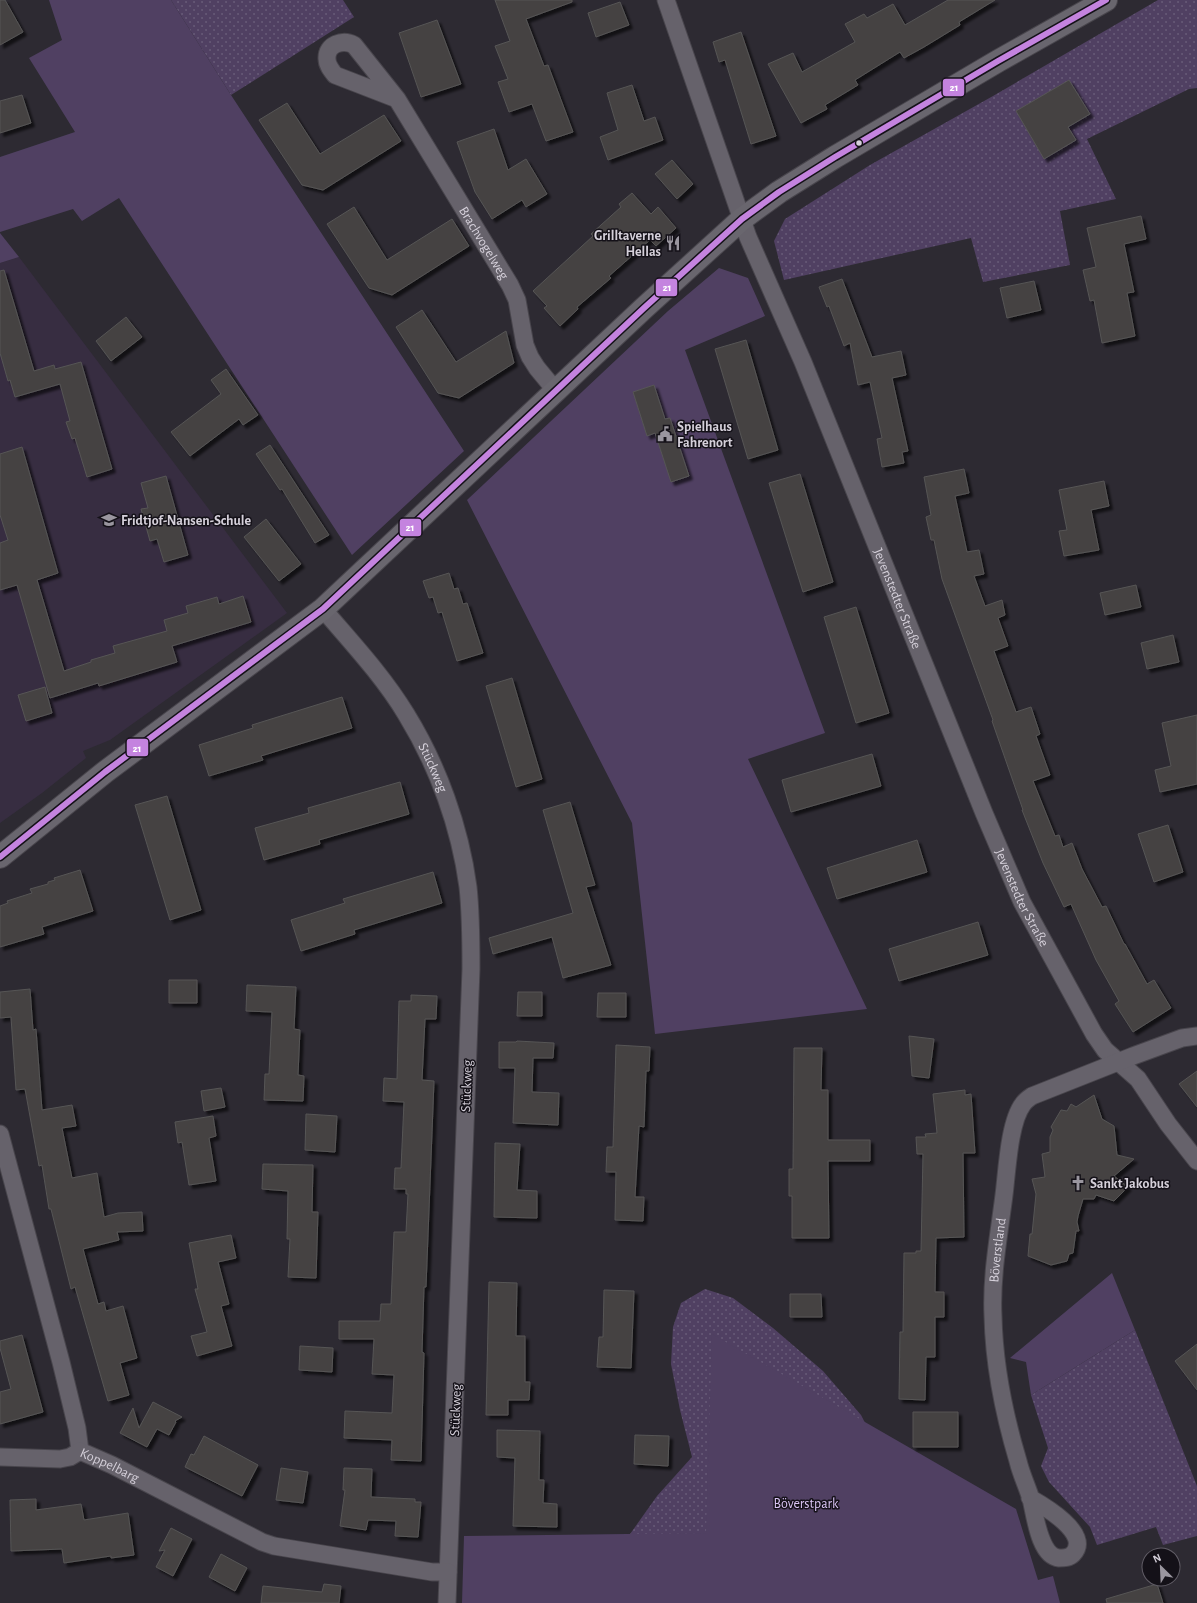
<svg xmlns="http://www.w3.org/2000/svg" width="1197" height="1603" font-family="'Alegreya Sans',sans-serif">
  <style>
    .built { fill: #372d41 }
    .grass { fill: url(#grass-dots) }
    .park { fill: #504062 }
    .building { fill: #444242; stroke: #565555; filter: url(#shadow) }
    .lines { fill: none; stroke-linecap: round; stroke-linejoin: round }
    .street-casing { stroke: #48454c; stroke-width: 19 }
    .secondary-casing { stroke: #48454c; stroke-width: 24 }
    .street { stroke: #66626b; stroke-width: 17 }
    .secondary { stroke: #69666e; stroke-width: 22 }
    .bus-1-casing { stroke: #141118; stroke-width: 9 }
    .bus-1 { stroke: #c483df; stroke-width: 6 }
    .bus-dot { fill: #d5d0da; stroke: #141118; stroke-width: 1.5 }
    .labels { text-anchor: middle; stroke-width: 3; stroke-linejoin: round; paint-order: stroke }
    .poi-label { font-size: 14px; font-weight: bold; fill: #d5d0da; stroke: #141118; text-anchor: start }
    .street-label { font-size: 14px; fill: #d5d0da; stroke: #141118 }
    .park-label { font-size: 14px; fill: #dbc5f5; stroke: #141118 }
    .line-badge { stroke: #141118; stroke-width: 1.5 }
    .badge-label { font-size: 11px; text-anchor: middle; font-weight: bold; fill: #fff }
  </style>
  <defs>
    <pattern id="grass-dots" width="8" height="8" patternUnits="userSpaceOnUse"><rect width="8" height="8" fill="#504062"/><path d="M2 2h.1M6 6h.1" fill="none" stroke="#685b78" stroke-width="1.8" stroke-linecap="round"/></pattern>
    <filter id="shadow"><feDropShadow dx="3.5" dy="3.5" stdDeviation="1" flood-color="#0009"/></filter>
  </defs>
  <rect width="100%" height="100%" fill="#2d2a32"/>
  <path class="built" d="M19,257L287,613L110,740L83,751L86,758L42,793L0,823V263Z"/>
  <path class="grass" d="M171,0H343L354,17L231,95Z
    M1158,0H1197V88L1189,89L1087,139L1116,199L1060,211L1070,265L983,282L971,238L784,280L774,241L785,219L870,165L993,96Z
    M705,1289L733,1298L773,1328L823,1371L861,1415L884,1460L735,1486L701,1561L623,1544L657,1496L692,1457L680,1410L671,1364L673,1327L681,1303Z
    M1135,1330L1197,1486V1536L1163,1545L1156,1527L1097,1545L1090,1527L1049,1482L1041,1466L1048,1448L1031,1395Z"/>
  <path class="park" d="M49,0H171L231,95L464,451L352,555L119,198L82,221L73,209L0,232V157L75,132L29,58L62,40Z
    M0,233L19,257L0,263Z
    M719,268L748,278L765,316L685,350L825,733L748,759L867,1009L655,1034L632,823L467,500L668,311Z
    M1112,1273L1135,1330L1031,1395L1026,1362L1010,1358Z
    M712,1334L1016,1509L1038,1580L1053,1576L1060,1603H462L464,1536L706,1533Z"/>
  <path class="building" d="M0,0H5L23,32L0,45Z
    M495,0H572V2L526,19L544,66L548,65L573,132L546,141L532,104L509,112L498,82L508,79L495,46L510,41Z
    M948,0H995L959,22L960,25L924,47L904,58L900,52L855,80L858,85L825,105L827,109L801,123L768,64L793,53L802,72L855,42L845,24L864,14L867,18L893,4L905,25Z
    M620,2L629,25L596,37L588,13Z
    M437,20L461,84L421,97L399,33Z
    M741,32L776,136L751,144L725,60L719,62L713,42Z
    M1069,80L1090,114L1068,127L1076,140L1044,159L1016,111Z
    M632,85L644,121L655,117L663,140L608,160L600,137L618,130L607,93Z
    M22,95L31,123L0,133V101Z
    M287,103L320,154L384,115L401,141L323,190L302,185L259,120Z
    M494,129L508,170L526,159L547,194L526,207L522,200L492,219L475,192L457,142Z
    M672,160L693,184L677,199L655,174Z
    M632,193L651,214L658,207L676,228L656,246L650,240L609,276L611,278L577,307L578,309L560,326L544,308L547,306L533,291L593,236L591,234L621,207L619,204Z
    M354,207L387,260L452,219L469,246L392,295L369,288L327,224Z
    M1141,216L1146,239L1124,244L1134,292L1127,293L1135,336L1102,343L1094,300L1090,301L1083,270L1096,267L1087,228Z
    M4,270L34,371L54,365L55,369L81,362L112,469L87,477L75,438L72,439L66,422L70,421L60,384L15,397L10,380L8,381L0,353V271Z
    M842,279L872,357L901,351L906,375L892,378L908,451L902,452L904,463L882,467L877,439L882,438L870,382L858,385L850,343L844,346L829,306L827,307L819,287Z
    M1034,281L1041,310L1007,318L1000,288Z
    M422,310L456,362L506,331L514,363L459,398L438,393L396,327Z
    M126,317L142,337L111,361L96,341Z
    M746,340L778,450L748,459L715,349Z
    M226,369L258,415L243,425L239,419L190,456L171,432L221,394L211,380Z
    M654,385L665,419L670,418L689,476L671,482L655,433L647,436L633,392Z
    M270,445L329,535L315,543L282,489L280,490L256,454Z
    M22,447L58,573L37,580L64,671L91,662V660L115,653L113,646L167,631L164,620L188,613L186,606L217,597L219,604L243,596L251,622L172,646L177,662L99,686L98,683L50,698L17,585L0,590V543L8,540L0,515V454Z
    M964,469L969,493L955,496L967,552L979,550L984,574L974,576L985,606L1002,600L1005,615L998,618L1008,646L994,651L1016,712L1031,707L1040,734L1036,736L1050,775L1033,781L1055,836L1059,835L1063,847L1072,843L1082,869L1102,907L1106,906L1124,944H1125L1147,984L1154,980L1171,1008L1133,1032L1115,1004L1119,1001L1096,960L1071,904L1064,907L1043,863L1022,810H1023L992,721L993,720L942,579L934,540H931L926,517L931,515L924,477Z
    M800,474L833,582L803,592L769,483Z
    M166,476L188,555L164,562L157,539L150,541L141,509L148,508L141,483Z
    M1104,481L1109,506L1091,510L1099,550L1064,556L1059,531L1067,530L1059,490Z
    M266,519L301,564L279,581L244,537Z
    M449,573L454,589L458,588L463,604L467,603L483,653L457,661L442,612L438,613L433,597L429,598L423,581Z
    M1136,585L1141,607L1105,615L1100,593Z
    M856,607L889,713L856,723L824,617Z
    M1173,635L1179,662L1147,669L1141,643Z
    M512,678L542,779L516,787L486,686Z
    M45,687L52,713L26,721L18,695Z
    M342,697L352,728L261,756L263,760L209,776L199,745L253,728L252,725Z
    M1197,715V784L1160,792L1155,770L1171,766L1162,723Z
    M872,754L881,786L791,812L782,780Z
    M400,782L409,814L319,840L320,844L264,860L255,828L309,813L308,808Z
    M167,796L201,910L170,920L135,805Z
    M570,802L595,885L586,887L611,965L563,978L552,937L493,954L489,938L573,913L543,810Z
    M1168,825L1183,872L1154,882L1138,834Z
    M917,840L927,872L837,899L827,868Z
    M80,870L93,911L42,927L44,934L0,947V906L8,903L7,901L32,893L30,889L48,884V882L55,880L54,878Z
    M433,872L442,903L354,930L355,934L301,951L291,920L345,903L343,899Z
    M978,922L988,955L899,981L889,949Z
    M169,980H197V1003H169Z
    M247,985L296,987L294,1029L300,1030L298,1075L304,1076L303,1101L264,1100L265,1074H269L272,1012L246,1011Z
    M30,989L33,1030L36,1029L42,1110L72,1105L76,1126L62,1128L72,1178L97,1173L104,1217L118,1213L142,1212L143,1231L117,1232L119,1240L83,1249L98,1304L104,1302L106,1311L123,1306L137,1358L120,1363L129,1395L108,1401L75,1287L71,1289L51,1209H49L42,1165L39,1166L25,1089L16,1090L11,1017L0,1018V992Z
    M518,992H542V1016H517Z
    M598,993H626V1017H597Z
    M411,995L437,996L436,1019H425L422,1080L434,1081L426,1287H424L422,1352L424,1353L421,1461L391,1460L392,1440L344,1438L345,1411L392,1413L394,1375L372,1374L374,1339H339V1321H380L381,1304H391L394,1232H406L408,1194H406V1189H394L395,1168H401L404,1102L383,1101L384,1078L397,1079L399,1001H411Z
    M909,1036L934,1039L929,1078L912,1076Z
    M517,1041L554,1043L553,1058H533L532,1092L559,1093L558,1125L513,1123L515,1068H499V1042H516Z
    M616,1045L650,1047L649,1071H646L644,1127L639,1126L635,1197H644L643,1221L615,1220L616,1172H606L607,1147H613Z
    M794,1048H822L821,1090H828V1140H870V1161H828L829,1238H792V1196H789V1169H793Z
    M1197,1071V1107L1179,1084Z
    M221,1088L225,1107L204,1111L201,1091Z
    M965,1090V1095L971,1094L975,1153H963L964,1237L936,1238L935,1292H944V1317H935V1357H926L925,1400L899,1399L900,1332H903L904,1253H916V1251H921L923,1154H917L916,1137H926L925,1134L937,1133L933,1094Z
    M1094,1095L1102,1119L1114,1126L1117,1155L1134,1159L1114,1176L1128,1187L1114,1201L1096,1195L1094,1199H1083L1078,1216L1077,1222L1079,1231H1076L1073,1253L1069,1254L1067,1261L1051,1265L1028,1256L1030,1234H1032L1036,1194L1032,1179L1045,1177L1042,1154L1050,1152V1137L1053,1130L1051,1127L1061,1110L1067,1111L1071,1104L1076,1107Z
    M306,1114L337,1116L335,1152L305,1150Z
    M213,1116L216,1136L209,1138L216,1181L189,1185L182,1142L178,1143L175,1122Z
    M495,1143L520,1144L517,1190L537,1191V1218L494,1217Z
    M263,1164L313,1165L312,1212H318L316,1278L288,1277L290,1239H287L288,1191L262,1189Z
    M231,1235L236,1258L218,1262L229,1304L221,1306L232,1346L197,1356L191,1336L207,1332L195,1289H198L189,1243Z
    M489,1282L517,1283L516,1336H525V1382H530L529,1400H508V1415H486Z
    M604,1290L634,1291L631,1368L597,1367L599,1337H603Z
    M790,1294H821L822,1317H790Z
    M22,1335L43,1412L0,1424V1392L11,1389L0,1348V1341Z
    M1197,1344V1390L1175,1361Z
    M300,1346L333,1348L332,1372L299,1370Z
    M153,1402L182,1417L175,1421L176,1422L169,1435L157,1429L147,1447L120,1433L133,1408L139,1428Z
    M913,1412H958V1447H913Z
    M497,1430L540,1431L539,1480H544L543,1503L557,1504V1527L513,1526L515,1458L497,1457Z
    M635,1435L669,1436L668,1466L634,1464Z
    M204,1436L258,1465L242,1496L185,1467L191,1454L194,1455Z
    M281,1468L308,1472L303,1503L276,1500Z
    M344,1468L372,1469L371,1497L415,1499V1502H421L418,1537L395,1536L396,1521L368,1520L366,1530L340,1526L345,1490H343Z
    M36,1499V1510L81,1504L84,1520L128,1513L134,1555L111,1558V1556L64,1563L62,1549L11,1551L10,1500Z
    M171,1528L192,1539L173,1576L156,1567L165,1550L159,1551Z
    M221,1554L247,1568L235,1591L209,1577Z
    M324,1584L341,1586L339,1603H261L263,1586L322,1592Z
    M1157,1584L1163,1603H1107L1106,1599Z"/>
  <g class="lines">
    <g class="street-casing">
      <g id="street">
        <path id="s1" d="M666,0L748,237L803,362L984,813L1022,902L1094,1034L1105,1050L1138,1079L1168,1124L1197,1161"/>
        <path id="s2" d="M397,99L335,75C331,70 327,65 327,59C326,44 343,39 354,45L397,99L510,285L517,300L525,345L530,357L537,368L556,391"/>
        <path id="s3" d="M323,609C352,643 383,676 406,714C438,766 460,827 468,887C471,915 471,942 471,969L447,1603"/>
        <path id="s4" d="M0,1134L61,1362L77,1428L80,1451L112,1465L262,1542L274,1546L432,1572H448"/>
        <path d="M0,1457L60,1459L70,1457L80,1451"/>
        <path id="s5" d="M1030,1498C1044,1506 1092,1534 1073,1554C1069,1558 1064,1558 1059,1558C1039,1556 1035,1514 1031,1499C1027,1486 1021,1474 1018,1461C1004,1414 994,1365 993,1316C991,1276 999,1235 1004,1195C1007,1172 1009,1122 1023,1104C1025,1101 1029,1098 1032,1096L1133,1056L1182,1038L1197,1036"/>
      </g>
    </g>
    <g class="secondary-casing">
      <path id="secondary" d="M0,857L105,772L323,609L644,308L742,219L779,192L835,157L998,61L1106,0"/>
    </g>
    <use href="#street" class="street"/>
    <use href="#secondary" class="secondary"/>
    <g class="bus-1-casing">
      <path id="bus-1" d="M0,857L105,772L323,609L644,308L742,219L779,192L835,157L998,61L1106,0"/>
    </g>
    <use href="#bus-1" class="bus-1"/>
  </g>
  <defs>
    <g id="restaurant-bare" transform="scale(1.2)"><path d="M-5-6h1v4h1v-4h1v4h1v-4h1v5L-1.5 .5V6h-2V.5L-5-1ZM5-6V6H3V1.5H1.5Q1.5-4 5-6Z" fill="#9a969f" stroke="#141118" stroke-width="2.5" paint-order="stroke"/></g>
    <g id="civic-bare" transform="scale(1.2)"><path d="M-.6-6.5H3V-4.5H.6V-3L4-1V1h2V6H-6V1h2V-1L-.6-3ZM-1.2 2.5V6h2.4V2.5Z" fill="#9a969f" stroke="#141118" stroke-width="2.5" paint-order="stroke"/></g>
    <g id="school-bare" transform="scale(1.2)"><path d="M0-5L7-2L0 1L-7-2ZM-4 1L0 2.5L4 1V4Q0 6-4 4Z" fill="#9a969f" stroke="#141118" stroke-width="2.5" paint-order="stroke"/></g>
    <g id="church-bare" transform="scale(1.2)"><path d="M-1.2-6h2.4v3.5h3.3v2.4h-3.3V6h-2.4V-.1h-3.3v-2.4h3.3Z" fill="#9a969f" stroke="#141118" stroke-width="2.5" paint-order="stroke"/></g>
  </defs>
  <g fill-rule="evenodd">
    <use href="#restaurant-bare" x="673" y="243"/>
    <use href="#civic-bare" x="665" y="434"/>
    <use href="#school-bare" x="109" y="520"/>
    <use href="#church-bare" x="1078" y="1183"/>
  </g>
  <circle class="bus-dot" cx="859" cy="143" r="3.5"/>
  <g class="labels">
    <g class="poi-label">
      <text x="661" y="240" text-anchor="end">Grilltaverne<tspan x="661" dy="16">Hellas</tspan></text>
      <text x="677" y="431">Spielhaus<tspan x="677" dy="16">Fahrenort</tspan></text>
      <text x="121" y="525">Fridtjof-Nansen-Schule</text>
      <text x="1090" y="1188">Sankt Jakobus</text>
    </g>
    <g class="street-label">
      <text dy="5" stroke="none"><textPath href="#s2" startOffset="359">Brachvogelweg</textPath></text>
      <text dy="5" stroke="none"><textPath href="#s1" startOffset="642">Jevenstedter Straße</textPath></text>
      <text dy="5" stroke="none"><textPath href="#s3" startOffset="194">Stückweg</textPath></text>
      <text dy="5" stroke="none"><textPath href="#s1" startOffset="966">Jevenstedter Straße</textPath></text>
      <text transform="translate(466 1086) rotate(-88)" y="5">Stückweg</text>
      <text dy="5" stroke="none"><textPath href="#s5" startOffset="417">Böverstland</textPath></text>
      <text transform="translate(455 1410) rotate(-88)" y="5">Stückweg</text>
      <text dy="5" stroke="none"><textPath href="#s4" startOffset="360">Koppelbarg</textPath></text>
    </g>
    <g class="park-label">
      <text x="806" y="1508">Böverstpark</text>
    </g>
  </g>
  <g class="line-badge">
    <rect x="942" y="78" width="23" height="19" rx="4" fill="#c483df"/>
    <rect x="655" y="278" width="23" height="19" rx="4" fill="#c483df"/>
    <rect x="399" y="518" width="23" height="19" rx="4" fill="#c483df"/>
    <rect x="126" y="738" width="23" height="19" rx="4" fill="#c483df"/>
  </g>
  <g class="badge-label">
    <text x="954" y="91">21</text>
    <text x="667" y="291">21</text>
    <text x="410" y="531">21</text>
    <text x="137" y="752">21</text>
  </g>
  <g transform="translate(1161 1567) rotate(336)"><circle r="19" fill="#141118" stroke="#615d66"/>
  <path d="M0-3L7 15L0 10L-7 15Z" fill="#9a969f"/>
  <text y="-6" font-size="11" font-weight="bold" text-anchor="middle" fill="#d5d0da">N</text>
  </g>
</svg>
